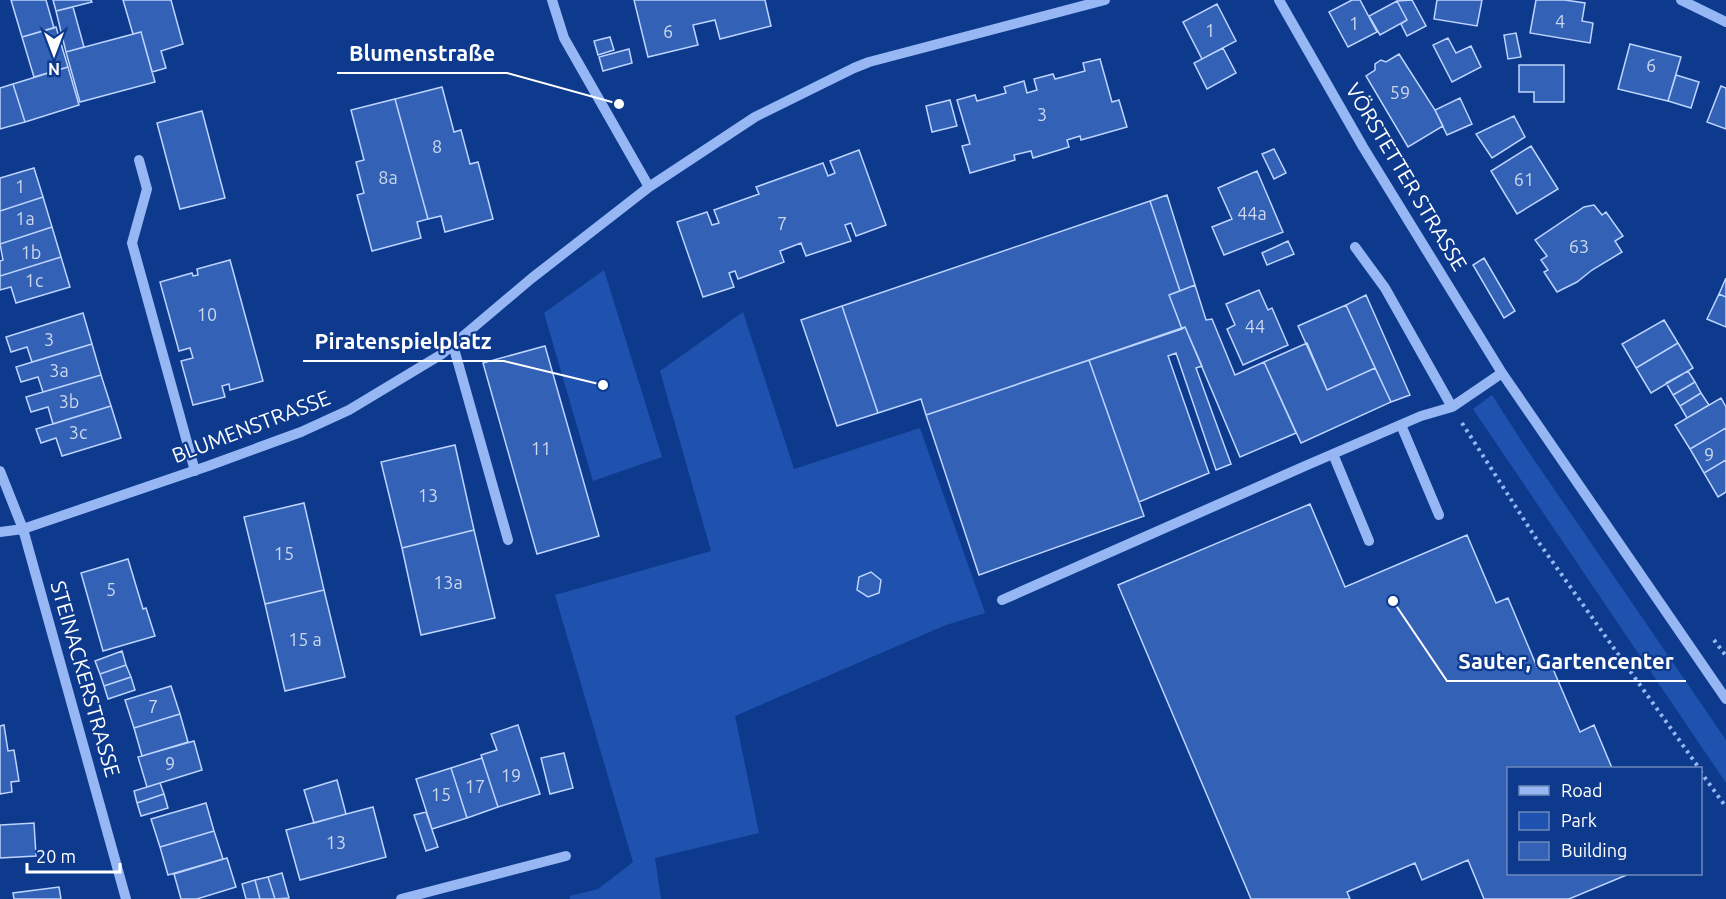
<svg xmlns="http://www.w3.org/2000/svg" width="1726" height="899" font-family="Ubuntu,sans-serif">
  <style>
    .green { fill: #1f52ae }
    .building { fill: #3261b6; stroke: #bdd4fe; stroke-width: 1.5 }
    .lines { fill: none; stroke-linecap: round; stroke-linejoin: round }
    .path { stroke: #96b7f4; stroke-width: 4; stroke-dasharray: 3 4.5; stroke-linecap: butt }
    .minor { stroke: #96b7f4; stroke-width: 10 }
    .labels { text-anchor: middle; stroke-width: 4.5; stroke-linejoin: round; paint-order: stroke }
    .number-label { font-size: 18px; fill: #ccd8ed }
    .street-label { font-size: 21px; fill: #fff; stroke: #0e3a8e }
    .leader { fill: none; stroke: #fff; stroke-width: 2 }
    .callout-dot { fill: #fff; stroke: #0e3a8e; stroke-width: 2 }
    .callout-label { font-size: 22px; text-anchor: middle; font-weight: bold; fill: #fff; stroke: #0e3a8e; stroke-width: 4.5; stroke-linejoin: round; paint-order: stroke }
  </style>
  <rect width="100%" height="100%" fill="#0e3a8e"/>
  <path class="green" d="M604,270L662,457L593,481L544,313Z
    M743,312L794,469L920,428L985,613L946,625L735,716L759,833L655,858L661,899H570V896L598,889L633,862L555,595L711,551L660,371Z
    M1492,395L1528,451L1726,740V783L1473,409Z"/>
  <path class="building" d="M11,0H46L54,28L22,37Z
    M53,0H91L92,2L56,11Z
    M123,0H171L183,44L161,51L166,68L152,72L141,32L133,34Z
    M634,0H765L771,26L720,39L715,20L693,25L698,45L648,57Z
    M1352,0H1360L1377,32L1348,47L1329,12Z
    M1412,0L1426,26L1407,36L1401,24L1407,20L1397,1Z
    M1437,0H1482L1477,26L1434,19Z
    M1536,0H1565L1585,3L1582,21L1593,23L1590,43L1530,33Z
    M1397,1L1407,20L1380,35L1369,16Z
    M1217,4L1236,41L1202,59L1183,22Z
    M73,7L84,47L66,52L56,11Z
    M56,27L68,67L34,77L22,37Z
    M141,32L155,82L80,102L66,52Z
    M1516,33L1521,57L1508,59L1504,35Z
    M610,37L614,50L598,55L594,41Z
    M1448,38L1456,53L1471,46L1481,67L1452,82L1433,45Z
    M1630,44L1681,57L1668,101L1618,89Z
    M1223,48L1236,73L1207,89L1194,63Z
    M629,49L632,63L603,71L599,57Z
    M1399,54L1435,110L1443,126L1408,147L1366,76L1375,70V64L1381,60L1386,62Z
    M1100,59L1112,102L1119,100L1127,127L1081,140L1080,136L1067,140L1069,147L1033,158L1031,151L1014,155L1015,160L970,173L962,146L970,144L957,100L975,95L977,101L1006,93L1004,87L1024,81L1027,93L1037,90L1034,79L1053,74L1055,79L1085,71L1083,63Z
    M1519,65H1564V102H1534V92H1519Z
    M68,67L79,105L25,122L13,84Z
    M1676,75L1699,82L1691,108L1668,101Z
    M13,84L25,122L0,129V88Z
    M1721,86L1726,88V129L1707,122Z
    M442,87L454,132L461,130L470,164L478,162L493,219L445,232L441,216L428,219L395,99Z
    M1460,98L1472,124L1447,135L1435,110Z
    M395,99L428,219L417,222L421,238L372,251L357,195L364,193L356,162L364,160L351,110Z
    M950,100L957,126L932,132L926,106Z
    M202,111L225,198L180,209L157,123Z
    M1514,116L1525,137L1492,158L1476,134Z
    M1531,146L1558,189L1517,214L1491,171Z
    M1274,149L1286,173L1274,179L1262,154Z
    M859,150L886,225L856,236L851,223L845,225L851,241L806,256L801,243L780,251L784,262L738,279L735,271L729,273L734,287L703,297L677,222L707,212L712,225L719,223L714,210L759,194L756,187L823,163L828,176L835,173L830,161Z
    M34,168L43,197L0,211V178Z
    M1257,171L1283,232L1224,255L1212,227L1232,219L1218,188Z
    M1167,195L1195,285L1180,291L1150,201Z
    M43,197L52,227L0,244V211Z
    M1150,201L1180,291L1169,295L1182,329L926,415L921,399L878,413L842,306Z
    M1594,205L1602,215L1606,212L1623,236L1615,241L1622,252L1592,270L1577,282L1557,292L1544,272L1548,270L1541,260L1547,256L1535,240L1584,207Z
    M52,227L61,257L0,276V261L3,260L0,244Z
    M1288,241L1294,254L1267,265L1262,253Z
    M61,257L70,287L16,303L11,287L0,290V276Z
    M1484,258L1515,311L1504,318L1473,265Z
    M230,260L263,381L230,390L229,384L222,386L225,397L193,405L181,361L193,358L190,348L179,351L160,282L192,273L193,276L198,275L197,269Z
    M1726,278V297L1719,294Z
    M1195,285L1206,320L1212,319L1235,375L1264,362L1296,433L1240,457L1185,327L1182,329L1169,295Z
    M1259,290L1268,310L1272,308L1288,345L1243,365L1227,329L1235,325L1226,304Z
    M1719,294L1726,297V327L1707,319Z
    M1366,295L1410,395L1391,402L1346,305Z
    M1346,305L1375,368L1327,390L1298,326Z
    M842,306L878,413L837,426L801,320Z
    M83,313L92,344L32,362L27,347L11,352L6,337Z
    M1664,320L1678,343L1636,368L1622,344Z
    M1185,327L1202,366L1196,368L1231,464L1216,470L1176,353L1168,356L1209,473L1139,502L1089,360Z
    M1307,343L1327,390L1375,368L1391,402L1301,443L1264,362Z
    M1678,343L1693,368L1651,393L1636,368Z
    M92,344L101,375L43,392L38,377L21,382L16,367Z
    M545,346L599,536L537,554L483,363Z
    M1089,360L1144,516L979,575L926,415Z
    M1688,371L1695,382L1673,395L1666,383Z
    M101,375L111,406L53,424L48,407L31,412L26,397Z
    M1695,382L1701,393L1680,406L1673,395Z
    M1701,393L1709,405L1687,418L1680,406Z
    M1721,398L1726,407V428L1690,449L1675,425Z
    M111,406L121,438L62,456L56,438L41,443L36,429Z
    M1726,428V460L1704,473L1690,449Z
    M455,445L474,530L402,548L381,462Z
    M1726,460V492L1718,497L1704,473Z
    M304,503L324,590L265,604L244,517Z
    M1310,504L1345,587L1467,535L1496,603L1508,598L1537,667L1550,662L1580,732L1594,725L1612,768H1508V874H1629L1569,899H1484L1468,860L1422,880L1415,863L1347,892L1350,899H1251L1118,585Z
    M474,530L495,618L421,635L402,548Z
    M128,559L143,609L146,608L155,636L103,651L81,573Z
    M871,572L881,580L879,593L868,597L857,590L859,577Z
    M324,590L345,677L285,691L265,604Z
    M122,651L126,665L100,674L95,661Z
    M126,665L131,677L104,686L100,674Z
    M131,677L135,690L108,699L104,686Z
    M171,686L180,714L134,728L125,700Z
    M180,714L188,742L142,756L134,728Z
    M4,725L8,751L14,750L19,781L11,782L12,792L0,794V726Z
    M518,725L540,794L498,807L481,755L497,750L491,734Z
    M194,741L202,770L147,787L138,757Z
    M564,753L573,788L550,794L541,758Z
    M482,758L498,807L467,818L451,768Z
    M451,768L467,818L432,829L416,779Z
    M337,780L346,814L314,823L304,790Z
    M160,783L164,794L137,803L134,791Z
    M164,794L168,808L141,816L137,803Z
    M206,803L214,831L160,847L151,819Z
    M373,807L386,857L300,880L286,830Z
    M426,812L438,847L426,851L414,815Z
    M34,823L36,856L0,858V825Z
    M214,831L223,859L168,875L160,847Z
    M227,858L236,887L197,899H181L174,874Z
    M282,873L289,898L275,899L268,877Z
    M268,877L275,899H260L255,880Z
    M255,880L260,899H246L242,884Z
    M59,887L61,899H14L13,893Z"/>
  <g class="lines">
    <path class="path" d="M1462,423L1537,540L1699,768
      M1714,640L1726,656
      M1700,771L1726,807"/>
    <path class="minor" d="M552,0L564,38L649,187
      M1279,0L1363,147L1502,373L1726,699
      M1681,0L1726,22
      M139,160L147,189L132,243L195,471
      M1355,247L1385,288L1452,407L1502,373
      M453,345L508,540
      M1401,425L1439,515
      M1333,454L1369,541
      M0,471L23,529L126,899
      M0,532L23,529L208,466L301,432L349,410L442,354L532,278L649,187L755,117L854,68L869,62L1105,0
      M1002,600L1305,466L1421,416L1452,407
      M401,899L566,856"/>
  </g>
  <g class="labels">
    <g class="number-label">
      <text x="1560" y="28">4</text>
      <text x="1354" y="30">1</text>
      <text x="1210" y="37">1</text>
      <text x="668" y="38">6</text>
      <text x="1651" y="72">6</text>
      <text x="1400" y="99">59</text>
      <text x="1042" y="121">3</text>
      <text x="437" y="153">8</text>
      <text x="388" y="184">8a</text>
      <text x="1524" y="186">61</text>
      <text x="20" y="193">1</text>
      <text x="1252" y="220">44a</text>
      <text x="25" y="225">1a</text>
      <text x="782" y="230">7</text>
      <text x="1579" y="253">63</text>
      <text x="31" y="259">1b</text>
      <text x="34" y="287">1c</text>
      <text x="207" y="321">10</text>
      <text x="1255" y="333">44</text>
      <text x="49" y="346">3</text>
      <text x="59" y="377">3a</text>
      <text x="69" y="408">3b</text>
      <text x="78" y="439">3c</text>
      <text x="541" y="455">11</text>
      <text x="1709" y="461">9</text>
      <text x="428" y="502">13</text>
      <text x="284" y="560">15</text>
      <text x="448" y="589">13a</text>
      <text x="111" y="596">5</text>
      <text x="305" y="646">15 a</text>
      <text x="153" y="713">7</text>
      <text x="170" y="770">9</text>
      <text x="511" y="782">19</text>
      <text x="475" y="793">17</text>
      <text x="441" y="801">15</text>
      <text x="336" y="849">13</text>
    </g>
    <g class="street-label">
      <text transform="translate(1406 177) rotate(59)" y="7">VÖRSTETTER STRASSE</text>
      <text transform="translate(251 427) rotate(-21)" y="7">BLUMENSTRASSE</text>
      <text transform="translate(85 679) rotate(74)" y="7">STEINACKERSTRASSE</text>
    </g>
  </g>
  <path class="leader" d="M619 104L507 73H337M603 385L504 361H303M1393 601L1447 681H1686"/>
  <g class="callout-dot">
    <circle cx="619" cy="104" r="6"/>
    <circle cx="603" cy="385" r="6"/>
    <circle cx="1393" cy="601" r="6"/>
  </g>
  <g class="callout-label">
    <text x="422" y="61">Blumenstraße</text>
    <text x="403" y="349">Piratenspielplatz</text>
    <text x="1566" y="669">Sauter, Gartencenter</text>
  </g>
  <rect x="1507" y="767" width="195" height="108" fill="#0e3a8e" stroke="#6e89bb" stroke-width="1.5"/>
  <rect x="1519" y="786" width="30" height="9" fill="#96b7f4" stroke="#6e89bb" stroke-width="1.5"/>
  <text x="1561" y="797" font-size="18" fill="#ffffff">Road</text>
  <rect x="1519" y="812" width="30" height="18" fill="#1f52ae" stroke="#6e89bb" stroke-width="1.5"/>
  <text x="1561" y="827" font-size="18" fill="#ffffff">Park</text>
  <rect x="1519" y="842" width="30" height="18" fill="#3261b6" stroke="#6e89bb" stroke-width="1.5"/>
  <text x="1561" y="857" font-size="18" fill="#ffffff">Building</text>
  <g transform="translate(54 54) rotate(180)" stroke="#0e3a8e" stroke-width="4.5" paint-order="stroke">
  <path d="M0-4.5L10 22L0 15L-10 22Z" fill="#ffffff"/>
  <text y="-9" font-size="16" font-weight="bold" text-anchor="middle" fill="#ffffff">N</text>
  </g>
  <path d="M27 863v9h93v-9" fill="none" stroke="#ffffff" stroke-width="3"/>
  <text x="36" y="863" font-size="18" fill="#ffffff" stroke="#0e3a8e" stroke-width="4.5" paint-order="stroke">20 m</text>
</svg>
